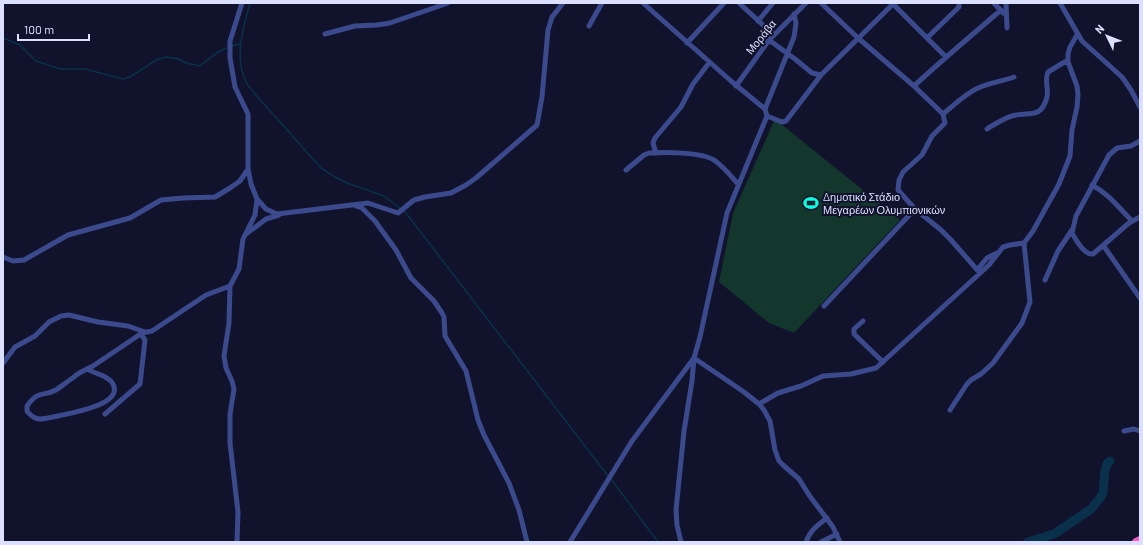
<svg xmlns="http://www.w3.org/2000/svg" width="1143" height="545" font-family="Barlow,sans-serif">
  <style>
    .garden { fill: #13362d }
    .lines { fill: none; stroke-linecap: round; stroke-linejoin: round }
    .stream { stroke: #0a314c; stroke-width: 1.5 }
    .river { stroke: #0a314c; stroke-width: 9 }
    .minor { stroke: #3b4a8c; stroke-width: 5 }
    .highway { stroke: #ff57ce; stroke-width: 8 }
    .labels { text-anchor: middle; stroke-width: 4; stroke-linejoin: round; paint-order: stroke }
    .street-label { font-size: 11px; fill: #dce0ff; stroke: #11122c }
    .poi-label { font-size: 11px; fill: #dce0ff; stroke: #11122c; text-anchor: start }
  </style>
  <rect width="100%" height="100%" fill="#11122c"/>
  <path class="garden" d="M775,119L900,220L794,333L769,323L719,282L733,213Z"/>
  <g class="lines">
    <path class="stream" d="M250,3C243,28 234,57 246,82C248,86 252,90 255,94L321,168L335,177L347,183L384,196L406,213L608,476
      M3,38L20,45L36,61L60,69H85L123,79L130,77L156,60L166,57L179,59L186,63L200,66C213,55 223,47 240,44
      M611,479L658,542"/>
    <path class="river" d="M1028,542L1054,534L1091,509L1100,498L1103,493L1105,470L1107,464L1110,461"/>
    <path class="minor" d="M242,3L230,41V58L235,87L248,114V169L251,184L257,199L266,209L277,214L368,203L398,213L414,200L425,197L451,193L466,185L476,178L537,125L542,97L548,30L552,17L563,3
      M643,3L731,81L765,109L767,116
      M739,3L774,35
      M821,3L858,38L914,86L943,114L945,123L932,136L922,155L903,172L899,180L898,190L915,209L941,230L951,240L980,273
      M892,3L946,57
      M994,3L1003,13
      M1006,3L1007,28
      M1060,3L1082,41L1122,77L1131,90L1140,107
      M758,21L773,3
      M589,26L602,3
      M325,34L355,26L377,25L390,23L448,3
      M927,38L959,7V3
      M769,40L795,59L812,73L821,75L894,3
      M687,43L724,3
      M736,86L769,40L806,3
      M914,86C942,60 972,35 1001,10
      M765,109L794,37L796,23L794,14
      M943,114C954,105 965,94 978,88C989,83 1003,81 1014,77
      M767,116L782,122L786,121L821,75
      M987,129C995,124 1004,118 1012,116C1029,111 1041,120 1047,97C1049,89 1044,80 1048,72L1068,60
      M1140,141L1131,146L1117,148L1109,155L1076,216L1072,233C1076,240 1084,255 1093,254L1129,223L1140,217
      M656,153L653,143L655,138L681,107L693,84L709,63
      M626,170L644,155L649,153C665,152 701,152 714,160C723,166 731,176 738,184
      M1092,185C1109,194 1119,208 1132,221
      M356,206L362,208L375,221L396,250L411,278L434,301L442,313L444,317L445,336L466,371L478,420L484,435L509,483L519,510L527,542
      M246,234L266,219L279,215
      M1103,245L1140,298
      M3,257L13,261L24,260L68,235L130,218L161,200L183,198L215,197L230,188L240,181L248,169
      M977,270L987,258L997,253
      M1045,280L1058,251L1072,230
      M824,306L915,209
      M863,321L854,329V334L883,362
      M694,358L744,392L759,404L764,410L770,421L775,450L779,461L783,465L799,479L809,495L833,527L840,542
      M3,363L15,347L35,336L49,322L61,316L69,315L98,322L128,326L145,332
      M87,369C95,374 108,375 113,384C124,405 70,413 58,416C52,417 45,419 40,419C35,419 30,415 27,411V406C39,389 43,397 56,390C62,386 68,381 74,377C79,372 86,370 93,366L142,333L152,331L206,295L230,286
      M759,404L778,393L801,386L823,376L851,374L876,368L989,265L1003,247L1010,245L1024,243L1033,231L1059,184L1070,156L1072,130L1077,107L1078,95L1077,86L1068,62V54L1070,47L1077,35
      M950,410L967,384L971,380L981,374L993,363L1022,323L1030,302L1024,243
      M105,414L140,384L145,340L141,334
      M1124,431L1134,429L1140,431
      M237,542L238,512L230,443V414L234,389L232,381L226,368L224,356L229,323L230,286L239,269L243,239L255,215L257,199
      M570,542L632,441L694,358
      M681,542L677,525L676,510L684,431L692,381L694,358L700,337L727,213L767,116
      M806,542C810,530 818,525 827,518
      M821,542L837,534"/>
    <path class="highway" d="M1136,542L1140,540"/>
  </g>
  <defs>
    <g id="stadium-bare" transform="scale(1.2)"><path d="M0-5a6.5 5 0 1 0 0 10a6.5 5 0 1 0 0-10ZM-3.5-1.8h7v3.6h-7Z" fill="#08ffdf" stroke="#11122c" stroke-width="2.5" paint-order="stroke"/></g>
  </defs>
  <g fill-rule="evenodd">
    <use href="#stadium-bare" x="811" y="203"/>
  </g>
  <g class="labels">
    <g class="street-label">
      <text transform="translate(761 37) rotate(-51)" y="4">Μοράβα</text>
    </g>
    <g class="poi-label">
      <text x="823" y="201">Δημοτικό Στάδιο<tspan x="823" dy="13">Μεγαρέων Ολυμπιονικών</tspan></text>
    </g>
  </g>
  <rect width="1143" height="545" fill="none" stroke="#dce0ff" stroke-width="8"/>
  <g transform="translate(1107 36) rotate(313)" stroke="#11122c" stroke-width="3" paint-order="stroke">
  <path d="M0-3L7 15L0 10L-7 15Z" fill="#dce0ff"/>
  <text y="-6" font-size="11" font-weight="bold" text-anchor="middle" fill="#dce0ff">N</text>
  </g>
  <path d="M18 34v6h71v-6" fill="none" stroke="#dce0ff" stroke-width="2"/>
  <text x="24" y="34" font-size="12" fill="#dce0ff" stroke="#11122c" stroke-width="3" paint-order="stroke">100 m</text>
</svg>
